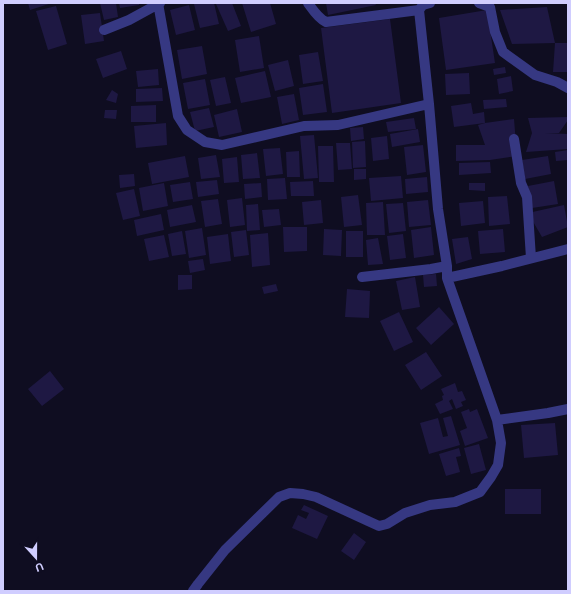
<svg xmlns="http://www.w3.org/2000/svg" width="571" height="594" font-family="Helvetica,sans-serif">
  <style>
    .building { fill: #1e1843 }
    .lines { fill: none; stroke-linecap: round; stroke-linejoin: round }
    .minor { stroke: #363882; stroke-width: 10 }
  </style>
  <rect width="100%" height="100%" fill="#0f0d21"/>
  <path class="building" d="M28,3H52L30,10Z
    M100,3H116L118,17L104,20Z
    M119,3H139V5L120,8Z
    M198,3H214L219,24L200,28L194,4Z
    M218,3H232L241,26L228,31L216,4Z
    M242,3H270L276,24L251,32Z
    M326,3H375L376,5L328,15Z
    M189,5L195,30L176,35L170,10Z
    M56,6L67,44L48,50L36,11Z
    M547,7L555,43L512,44L500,10Z
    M487,10L495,63L446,70L439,18Z
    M100,13L104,41L85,44L81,15Z
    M390,19L401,103L332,113L321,28Z
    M259,36L264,68L240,72L235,40Z
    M555,43H568L567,72H553Z
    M202,46L207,74L182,79L177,50Z
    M121,51L127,69L103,78L96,59Z
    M318,52L323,81L303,84L299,55Z
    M288,60L294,86L275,91L268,65Z
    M505,67L506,73L494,75L493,69Z
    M158,69L159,85L138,87L136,71Z
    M265,71L271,97L241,103L235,78Z
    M469,73L470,94L446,95L445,74Z
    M511,76L513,91L499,94L497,79Z
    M225,77L231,103L216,106L210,80Z
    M205,79L210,105L188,109L183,83Z
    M323,84L327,112L303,115L299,88Z
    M162,88L163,101L136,102V89Z
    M112,90L118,94L116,103L106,100Z
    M294,94L299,120L282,124L277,97Z
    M506,99L507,107L484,109L483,100Z
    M471,103L473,114L484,112L485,123L514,119L517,156L490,160L456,161V145H485L478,125L485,123L454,127L451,106Z
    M156,105V122H131V106Z
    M209,108L214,127L195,131L190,112Z
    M237,109L242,132L219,137L214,115Z
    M105,110H117L116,119L104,118Z
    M568,117V120L559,133H545L568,134V149L526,152L532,133L528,118Z
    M414,118L416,129L388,132L386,122Z
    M166,123L167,145L136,148L134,126Z
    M363,127L364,139L351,141L350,128Z
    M418,129L420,142L392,147L390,134Z
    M314,135L318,178L304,179L300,136Z
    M387,136L389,159L373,161L371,138Z
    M365,141L366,167L353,168L352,142Z
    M336,143H350L352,169L338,170Z
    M423,145L426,172L407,175L404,147Z
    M318,146H333L334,182H319Z
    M280,148L283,174L266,176L263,149Z
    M568,150V160L556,161L555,152Z
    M299,151L300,177H287L286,152Z
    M257,153L260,178L243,179L241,155Z
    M216,155L220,177L201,179L198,158Z
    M185,156L189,177L152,184L148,163Z
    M548,156L551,174L525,179L522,160Z
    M237,157L239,182L224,183L222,159Z
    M490,162L491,173L459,175V163Z
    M354,169H366V179L354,180Z
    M134,174L135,186L120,188L119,175Z
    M401,176L403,198L371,201L369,178Z
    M427,177L428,192L406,194L405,179Z
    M285,178L287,199L268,200L267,179Z
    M217,180L219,194L198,197L196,182Z
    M313,181L314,196H291L290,182Z
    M554,181L558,204L532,208L528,186Z
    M190,182L193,199L173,202L170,185Z
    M164,183L168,206L143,211L139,188Z
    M261,183L262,197L245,199L244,184Z
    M469,183H485V191L469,190Z
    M134,189L140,216L123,220L116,193Z
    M358,195L362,225L344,227L341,197Z
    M507,196L510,224L489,226L488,197Z
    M242,198L245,225L230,227L227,200Z
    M218,199L222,224L205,227L201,201Z
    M321,200L323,223L304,225L302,202Z
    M428,200L431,225L409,227L407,202Z
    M483,201L485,223L461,226L459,203Z
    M383,202L385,235H367L366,203Z
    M403,203L406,231L389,233L386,204Z
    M258,204L260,230L247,231L246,205Z
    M192,205L196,222L170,227L167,210Z
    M564,205L568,227L542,237L528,213Z
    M279,209L281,225L264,227L262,210Z
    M161,214L164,230L137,236L134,220Z
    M283,227H307V251L284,252Z
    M431,227L434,255L414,258L411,230Z
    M202,228L206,255L189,258L185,231Z
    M324,229L342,230L341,256L323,255Z
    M503,229L505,252L480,254L478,231Z
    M246,230L249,255L234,257L231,232Z
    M182,231L186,254L172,256L168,234Z
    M346,231H363V257H346Z
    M268,233L270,265L252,267L250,235Z
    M228,234L231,261L210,264L207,237Z
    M403,234L406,258L390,260L387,236Z
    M164,235L169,257L149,261L144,239Z
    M468,237L472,259L456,264L452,239Z
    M378,238L383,264L368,265L366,240Z
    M203,259L205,270L190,273L188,261Z
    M436,274L437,286L424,287L423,275Z
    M178,275H192V289L178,290Z
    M415,277L420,307L402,310L396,281Z
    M276,284L278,291L264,294L262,287Z
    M347,289L370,291L369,318L345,317Z
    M439,307L454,324L431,345L416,328Z
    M399,312L413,342L394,351L380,321Z
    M426,352L442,376L421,390L405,365Z
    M50,371L64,389L42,406L28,389Z
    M455,383L458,392L462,391L466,400L461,402L463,406L456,409L452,399L449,401L453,409L440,414L435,404L443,400L442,396L444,395L441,389Z
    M469,409L470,412L477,409L488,438L465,446L460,431L467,428L461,412Z
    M451,416L460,445L429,454L420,423L438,418L443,437L448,436L443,418Z
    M555,423L558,455L524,458L521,425Z
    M479,444L486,470L471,474L464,448Z
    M459,448L461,456L456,457L460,472L446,476L439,454Z
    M505,489H541V514H505Z
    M304,505L328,516L317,539L292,528L298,515L306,519L309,513L301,510Z
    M354,533L366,542L354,560L341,551Z"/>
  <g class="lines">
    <path class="minor" d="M158,3L178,116L187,130L205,142L222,145L304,126L338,125L429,104
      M308,3C313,10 318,18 326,22L419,10
      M479,3L490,7L495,32L503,52L535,75L557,82L568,88
      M104,30L129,20L160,3
      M514,139L521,183L527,197L531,258
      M362,277L431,269L447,266
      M447,278L502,266L568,249
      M497,420L548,413L568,409
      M193,591L198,584L225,550L279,497L290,493L303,494L316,497L368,521L379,526L387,524L405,513L430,505L455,502L480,492L491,477L498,465L501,443L497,420L447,278V266L438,209L429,104L419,10L423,5L430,3"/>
  </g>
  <rect width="571" height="594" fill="none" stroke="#d0cdff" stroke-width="8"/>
  <g transform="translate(36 558) rotate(159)" stroke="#0f0d21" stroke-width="3" paint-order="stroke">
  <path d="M0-3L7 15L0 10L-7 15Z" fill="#d0cdff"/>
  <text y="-6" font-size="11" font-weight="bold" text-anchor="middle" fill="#d0cdff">U</text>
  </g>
</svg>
